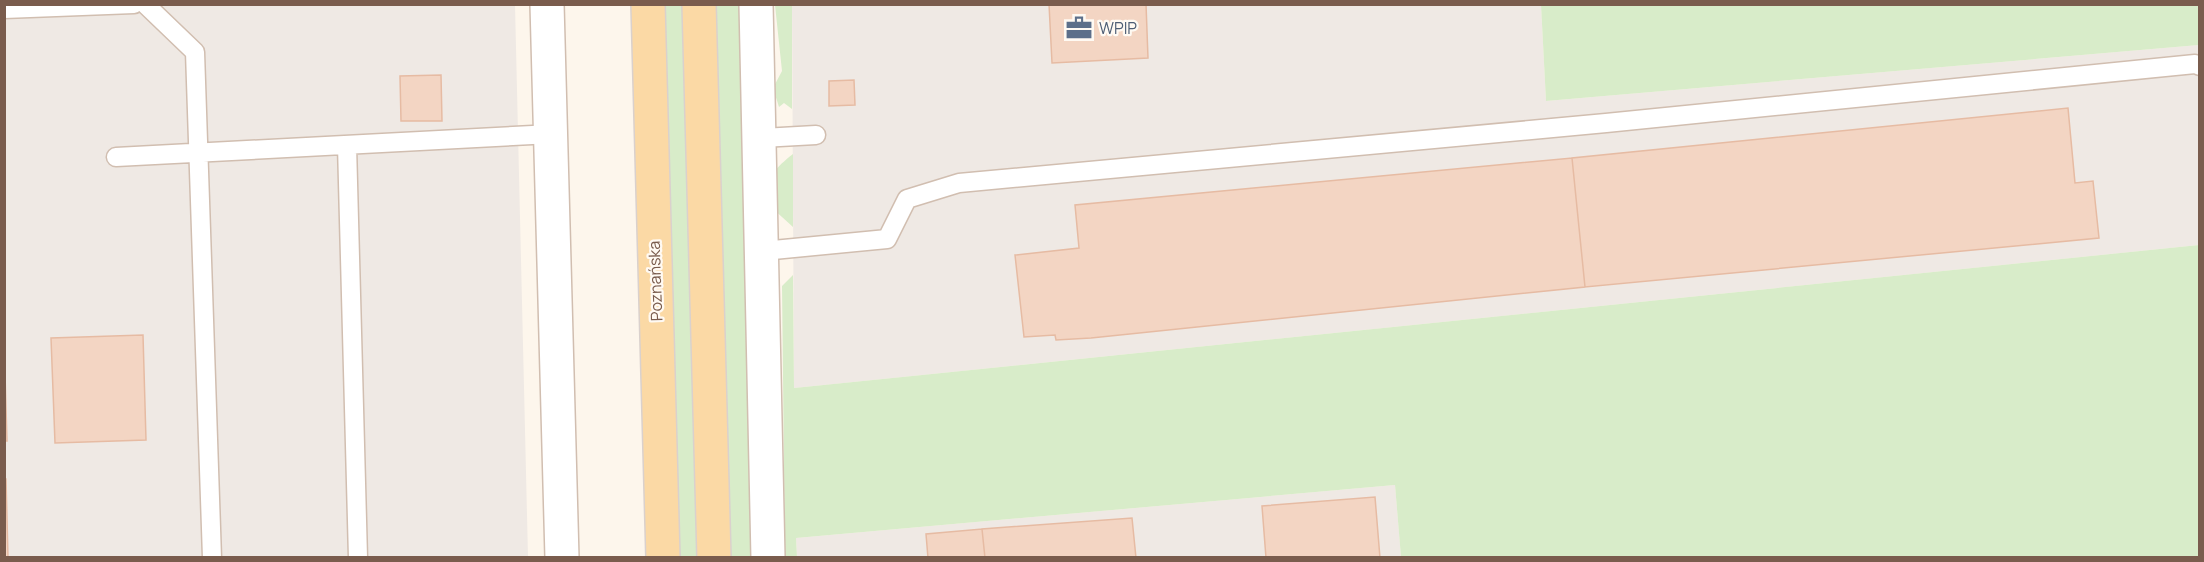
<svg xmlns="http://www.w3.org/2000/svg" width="2204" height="562" font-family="Manrope,sans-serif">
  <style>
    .industrial { fill: #efe9e4 }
    .green { fill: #d8ecc9 }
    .building { fill: #f3d5c3; stroke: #e6bba3; stroke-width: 1.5 }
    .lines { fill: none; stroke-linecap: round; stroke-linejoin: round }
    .lane-casing { stroke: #d1beb0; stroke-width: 21 }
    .street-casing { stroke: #d1beb0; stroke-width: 36 }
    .primary-casing { stroke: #dad1cd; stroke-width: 36 }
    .lane { stroke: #fff; stroke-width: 18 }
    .street { stroke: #fff; stroke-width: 33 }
    .primary { stroke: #fbd9a5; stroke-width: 33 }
    .labels { text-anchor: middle; stroke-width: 4.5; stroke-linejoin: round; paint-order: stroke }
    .service-label { font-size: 16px; fill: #4e5e75; stroke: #fffaf3; text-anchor: start }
    .street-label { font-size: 16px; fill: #7a5c4d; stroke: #fffaf3 }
  </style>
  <rect width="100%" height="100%" fill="#fdf6ec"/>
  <path class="industrial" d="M4,5H515L528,557H5Z
    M792,5H1541L1546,101L2199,45V245L794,388Z
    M1395,485L1401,557L797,558L796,538Z"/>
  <path class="green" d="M662,5H684L698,557H676Z
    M715,5H741L755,557H730Z
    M775,5H792V109L784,103L779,107L773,88L782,71Z
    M1541,5H2199V45L1546,101Z
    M793,154V227L771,207C768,178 769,173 793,154Z
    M2199,245V557H1401L1395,485L796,538L797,557H785L782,286L793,275L794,388Z"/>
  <path class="building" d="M1049,4H1146L1148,58L1052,63Z
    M441,75L442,121H401L400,76Z
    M854,80L855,105L829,106V81Z
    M2068,108L2075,183L2093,181L2099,238L1585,287L1572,158Z
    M1572,158L1585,287L1091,338L1056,340L1055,335L1024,337L1015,255L1079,248L1075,205Z
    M143,335L146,440L55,443L51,338Z
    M4,340L7,441H4Z
    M4,479H6L8,558H4Z
    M1375,497L1380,558H1266L1262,506Z
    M1132,518L1136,558H985L982,529Z
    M982,529L985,558H928L926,534Z"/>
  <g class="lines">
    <g class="lane-casing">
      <path id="lane" d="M145,4L195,52L212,558
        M4,9L134,4
        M760,138L816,135
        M347,145L358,558
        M116,157L552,134
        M763,251L887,239L907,199L959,183L1606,123L2195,64L2200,66"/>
    </g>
    <g class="street-casing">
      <path id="street" d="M547,4L562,558
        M756,4L768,558"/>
    </g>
    <g class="primary-casing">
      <path id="primary" d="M648,4L663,558
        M699,4L714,558"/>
    </g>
    <use href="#lane" class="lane"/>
    <use href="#street" class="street"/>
    <use href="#primary" class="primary"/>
  </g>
  <defs>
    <g id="office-bare" transform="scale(2.07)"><path d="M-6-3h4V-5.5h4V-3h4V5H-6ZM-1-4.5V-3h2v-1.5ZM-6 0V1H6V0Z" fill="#5c6f8a" stroke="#fffaf3" stroke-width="2.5" paint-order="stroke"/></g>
  </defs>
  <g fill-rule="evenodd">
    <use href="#office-bare" x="1079" y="28"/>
  </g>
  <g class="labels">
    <g class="service-label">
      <text x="1099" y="34">WPIP</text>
    </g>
    <g class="street-label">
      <text transform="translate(655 281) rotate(-92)" y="6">Poznańska</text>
    </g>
  </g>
  <rect width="2204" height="562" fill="none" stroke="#7a5c4d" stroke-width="12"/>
</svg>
